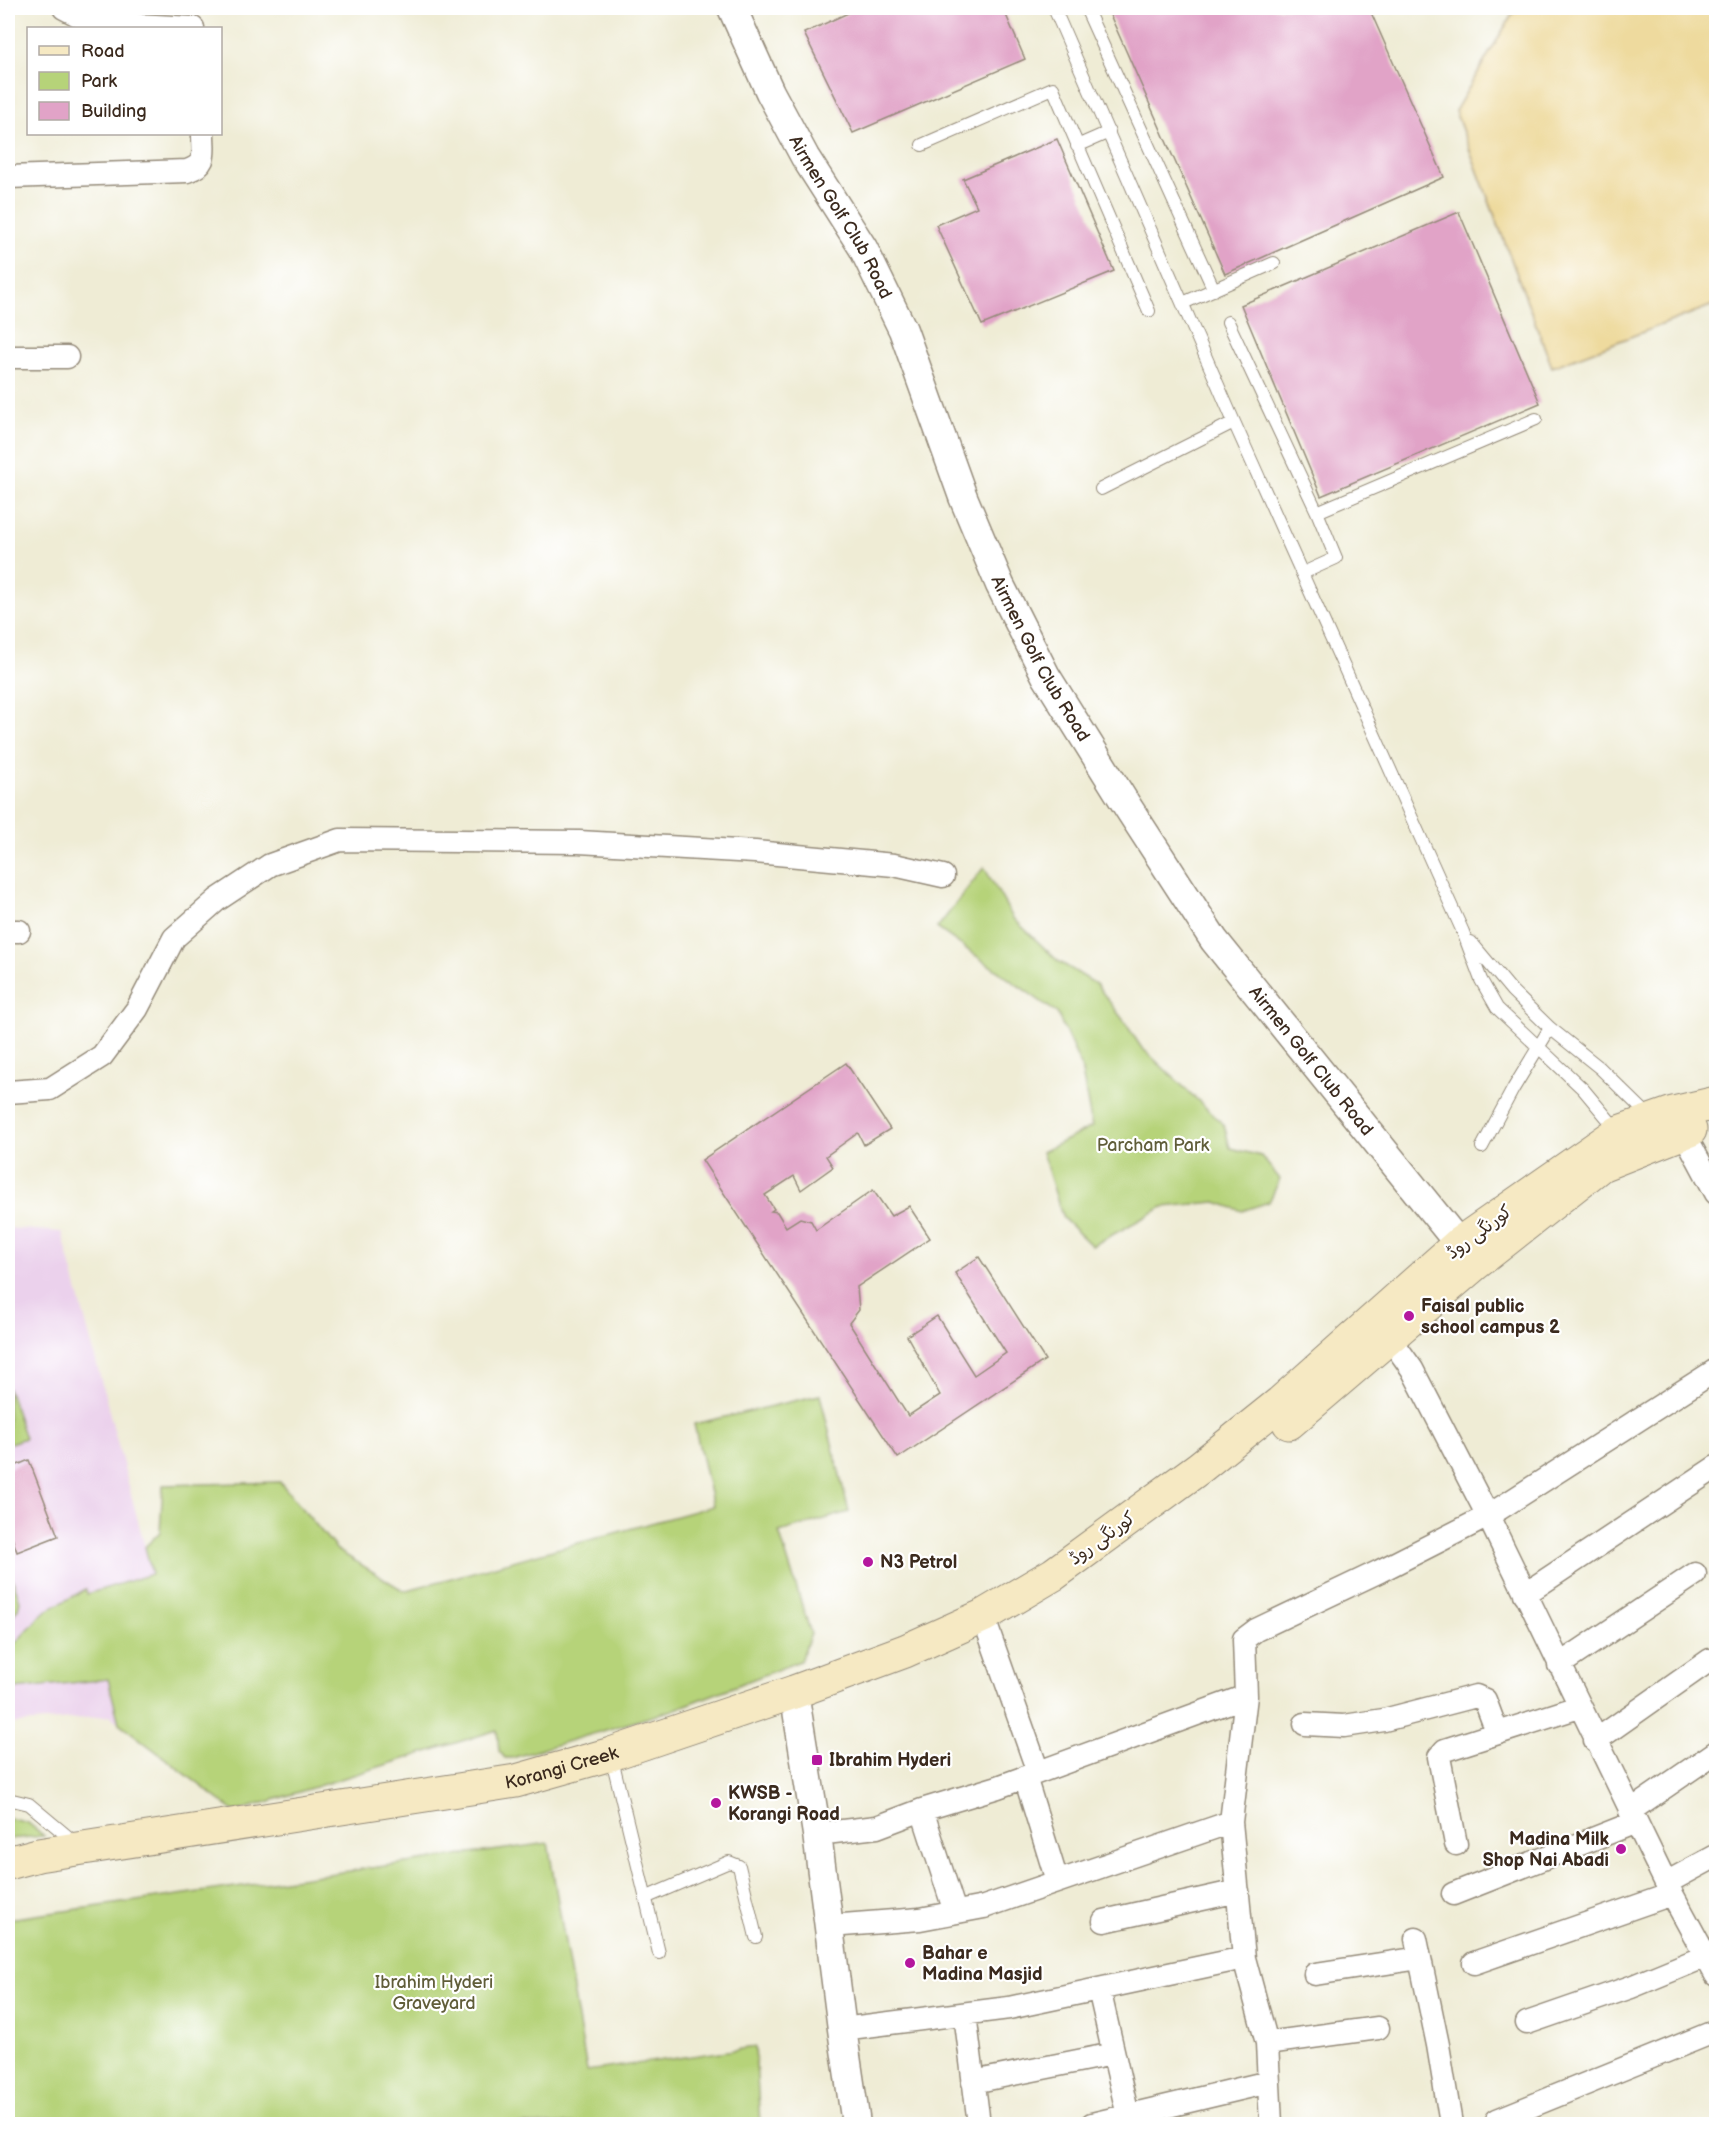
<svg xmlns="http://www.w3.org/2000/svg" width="1724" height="2132" font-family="'Balsamiq Sans','Playpen Sans Arabic',sans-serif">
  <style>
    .built { fill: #ebd1ec }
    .green { fill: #b6d379; stroke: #787e4c; stroke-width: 1.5 }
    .sand { fill: #eeda9e; stroke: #94825e; stroke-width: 1.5 }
    .building { fill: #e1a3c7 }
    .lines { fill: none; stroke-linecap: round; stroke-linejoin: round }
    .service-casing { stroke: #958b7a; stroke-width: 14 }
    .minor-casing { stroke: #958b7a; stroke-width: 25 }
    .tertiary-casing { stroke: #958b7a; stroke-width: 31 }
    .secondary-casing { stroke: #958b7a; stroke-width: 35 }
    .service { stroke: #fff; stroke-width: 12 }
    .minor { stroke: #fff; stroke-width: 22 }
    .tertiary { stroke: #fff; stroke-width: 28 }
    .secondary { stroke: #f6e9c3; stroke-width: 33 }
    .poi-dot { fill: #b5179e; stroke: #fff; stroke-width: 2 }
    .labels { text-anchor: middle; stroke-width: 4.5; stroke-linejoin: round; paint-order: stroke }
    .street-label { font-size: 18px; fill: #3b2a1e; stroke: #fff }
    .park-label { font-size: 18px; fill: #605d39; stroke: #fff }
    .poi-label { font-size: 18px; font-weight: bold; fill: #3b2a1e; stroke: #fff; text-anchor: start }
  </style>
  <rect width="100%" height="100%" fill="#fff"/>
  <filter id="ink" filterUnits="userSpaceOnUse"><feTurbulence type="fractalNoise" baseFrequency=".0167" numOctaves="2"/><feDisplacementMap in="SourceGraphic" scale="12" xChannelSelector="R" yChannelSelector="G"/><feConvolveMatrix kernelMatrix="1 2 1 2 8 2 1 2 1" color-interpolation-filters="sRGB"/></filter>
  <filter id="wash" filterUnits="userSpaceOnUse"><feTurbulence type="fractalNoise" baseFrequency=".008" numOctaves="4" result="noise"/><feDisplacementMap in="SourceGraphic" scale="24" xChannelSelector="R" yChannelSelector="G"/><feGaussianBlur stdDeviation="1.35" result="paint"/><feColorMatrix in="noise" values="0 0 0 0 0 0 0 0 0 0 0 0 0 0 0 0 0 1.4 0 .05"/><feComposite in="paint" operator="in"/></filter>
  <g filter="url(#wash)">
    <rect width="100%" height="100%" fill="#efecd5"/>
    <path class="built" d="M8,1228L62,1232L152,1574L87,1594L119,1723L110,1716L8,1724Z"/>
    <path class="green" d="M984,867L1013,918L1058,961L1096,984L1124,1021L1141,1047L1224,1125L1230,1148L1261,1156L1280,1179L1269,1202L1242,1211L1216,1202L1163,1207L1092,1246L1063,1218L1042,1152L1092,1127L1081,1066L1057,1013L937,928Z
      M8,1388L25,1438L8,1444Z
      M820,1395L849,1512L779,1532L811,1634L800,1661L673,1710L512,1758H505L499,1751L497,1730L235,1812L119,1723L108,1679L15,1689L8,1674V1651L44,1612L86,1589L87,1594L152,1574L145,1547L160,1532L163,1485L280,1482L337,1550L404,1591L713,1506L694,1424Z
      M8,1566L20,1601L18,1609L8,1621Z
      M8,1818L28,1823L44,1836L8,1839Z
      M548,1843L587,2071L755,2047L760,2124H8V1919Z"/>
    <path class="sand" d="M1516,8H1716V304L1552,367L1455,111Z"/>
    <g id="blocks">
      <path class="building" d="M859,8H1003L1025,59L853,133L804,33Z
        M1107,8H1369L1444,177L1225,274Z
        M1057,139L1114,271L982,325L936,225L977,207L963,179Z
        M1459,212L1540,403L1321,496L1241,305Z
        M846,1063L890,1129L864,1145L858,1133L826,1156L833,1167L801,1190L794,1176L765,1195L774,1209L771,1211L777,1212L786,1227L800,1218L811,1221L816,1230L873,1190L891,1216L909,1206L930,1238L857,1287L859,1310L849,1323L908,1416L940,1395L907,1336L937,1316L974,1375L1006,1353L955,1273L979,1257L1045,1360L898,1458L702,1160Z
        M29,1460L58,1536L17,1552L8,1526V1469Z"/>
    </g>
  </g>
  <g filter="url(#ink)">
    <use href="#blocks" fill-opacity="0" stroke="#958b7a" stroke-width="1.5"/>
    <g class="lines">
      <g class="service-casing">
        <path id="service" d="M1054,8L1234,422L1463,932L1481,980L1497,1008L1583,1089L1618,1131
          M1086,8L1214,290
          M922,145L1053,88L1149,311
          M1077,146L1109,132
          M1183,303L1274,263
          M1228,322L1317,512L1336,558L1303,573
          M1101,489L1234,422
          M1317,512L1536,419
          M1471,942L1512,991L1550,1028L1600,1068L1651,1118
          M1482,1147L1513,1089L1550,1028
          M611,1755L659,1953
          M8,1799L29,1804L78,1845
          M645,1898L729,1862L739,1866L756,1937"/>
      </g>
      <g class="minor-casing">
        <path id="minor" d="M64,8L89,21L98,23L193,28
          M8,177L187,171C208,164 203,153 203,134
          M8,357H67
          M8,931H19
          M8,1092L50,1089L102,1056L137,1009L174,938L217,900L270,865L340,840L579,842L755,852L894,865L943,876
          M1677,1120L1716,1193
          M1390,1338L1412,1369L1488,1516L1666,1883L1716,1975
          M1525,1594L1716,1467
          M983,1616L1038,1772
          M1559,1665L1695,1574
          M1305,1724L1344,1726L1384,1720L1476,1696L1485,1700L1497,1732
          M1595,1741L1710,1660
          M1025,1777L1057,1881
          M922,1810L955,1912
          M1630,1811L1716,1752
          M817,1834L877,1827L922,1810L998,1787L1246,1696
          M1456,1844L1439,1757L1445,1750L1579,1707
          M1666,1883L1716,1856
          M1453,1894L1636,1822
          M1104,1921L1238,1891
          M830,1926L920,1919L984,1907L1231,1822
          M1416,1939L1438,2045L1451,2124
          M1474,1963L1672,1894
          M1315,1974L1420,1958
          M1099,1989L1128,2116
          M965,2014L979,2124
          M1527,2023L1631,1987L1716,1952
          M842,2029L1009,2008L1244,1958
          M1267,2043L1378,2028
          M973,2082L1113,2054
          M1497,2120L1716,2031
          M1092,2124L1269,2082
          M1271,2124L1267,2043L1244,1958L1231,1822L1246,1696L1244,1639L1256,1630L1380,1571L1488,1516L1716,1370"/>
      </g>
      <g class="tertiary-casing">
        <g id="tertiary">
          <path id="s1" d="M732,8L770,92L805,157L863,248L903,330L963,497L1000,585L1046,676L1129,809L1214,940L1472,1260"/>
          <path d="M794,1692L817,1834L842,2029L856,2124"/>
        </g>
      </g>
      <g class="secondary-casing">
        <g id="secondary">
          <path d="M1289,1423L1475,1264L1601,1165L1690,1130"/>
          <path id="s2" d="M8,1863L38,1855L516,1781L611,1754L794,1692L905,1651L983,1616L1054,1574L1199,1468L1280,1403L1460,1243L1619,1132L1673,1113L1716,1103"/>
        </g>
      </g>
      <use href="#service" class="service"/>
      <use href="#minor" class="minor"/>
      <use href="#tertiary" class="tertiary"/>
      <use href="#secondary" class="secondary"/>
    </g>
  </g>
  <g class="poi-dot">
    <circle cx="1409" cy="1316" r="6"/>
    <circle cx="868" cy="1562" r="6"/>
    <rect x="811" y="1754" width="12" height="12" rx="3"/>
    <circle cx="716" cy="1803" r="6"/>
    <circle cx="1621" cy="1849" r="6"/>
    <circle cx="910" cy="1963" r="6"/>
  </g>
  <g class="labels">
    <g class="street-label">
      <text dy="6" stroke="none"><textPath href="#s1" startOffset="236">Airmen Golf Club Road</textPath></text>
      <text dy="6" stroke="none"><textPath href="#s1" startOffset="722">Airmen Golf Club Road</textPath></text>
      <text dy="6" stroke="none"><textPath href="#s1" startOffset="1208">Airmen Golf Club Road</textPath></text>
      <text transform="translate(1479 1232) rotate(-37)" y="6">کورنگی روڈ</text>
      <text transform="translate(1102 1538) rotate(-36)" y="6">کورنگی روڈ</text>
      <text dy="6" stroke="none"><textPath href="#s2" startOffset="562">Korangi Creek</textPath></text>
    </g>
    <g class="park-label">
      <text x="1153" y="1151">Parcham Park</text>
      <text x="434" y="1988">Ibrahim Hyderi<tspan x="434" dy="21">Graveyard</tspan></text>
    </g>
    <g class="poi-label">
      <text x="1421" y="1312">Faisal public<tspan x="1421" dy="21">school campus 2</tspan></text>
      <text x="880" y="1568">N3 Petrol</text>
      <text x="829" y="1766">Ibrahim Hyderi</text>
      <text x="728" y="1799">KWSB -<tspan x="728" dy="21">Korangi Road</tspan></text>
      <text x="1609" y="1845" text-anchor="end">Madina Milk<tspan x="1609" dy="21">Shop Nai Abadi</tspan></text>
      <text x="922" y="1959">Bahar e<tspan x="922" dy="21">Madina Masjid</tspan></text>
    </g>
  </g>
  <rect width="1724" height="2132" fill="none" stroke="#fff" stroke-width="30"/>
  <rect x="27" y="27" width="195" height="108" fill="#ffffff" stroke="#b1aaa5" stroke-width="1.5"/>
  <rect x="39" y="46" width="30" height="9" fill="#f6e9c3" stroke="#b1aaa5" stroke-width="1.5"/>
  <text x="81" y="57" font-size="18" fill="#3b2a1e">Road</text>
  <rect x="39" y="72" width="30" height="18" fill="#b6d379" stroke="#b1aaa5" stroke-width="1.5"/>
  <text x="81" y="87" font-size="18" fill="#3b2a1e">Park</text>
  <rect x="39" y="102" width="30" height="18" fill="#e1a3c7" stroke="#b1aaa5" stroke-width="1.5"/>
  <text x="81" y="117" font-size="18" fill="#3b2a1e">Building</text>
</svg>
